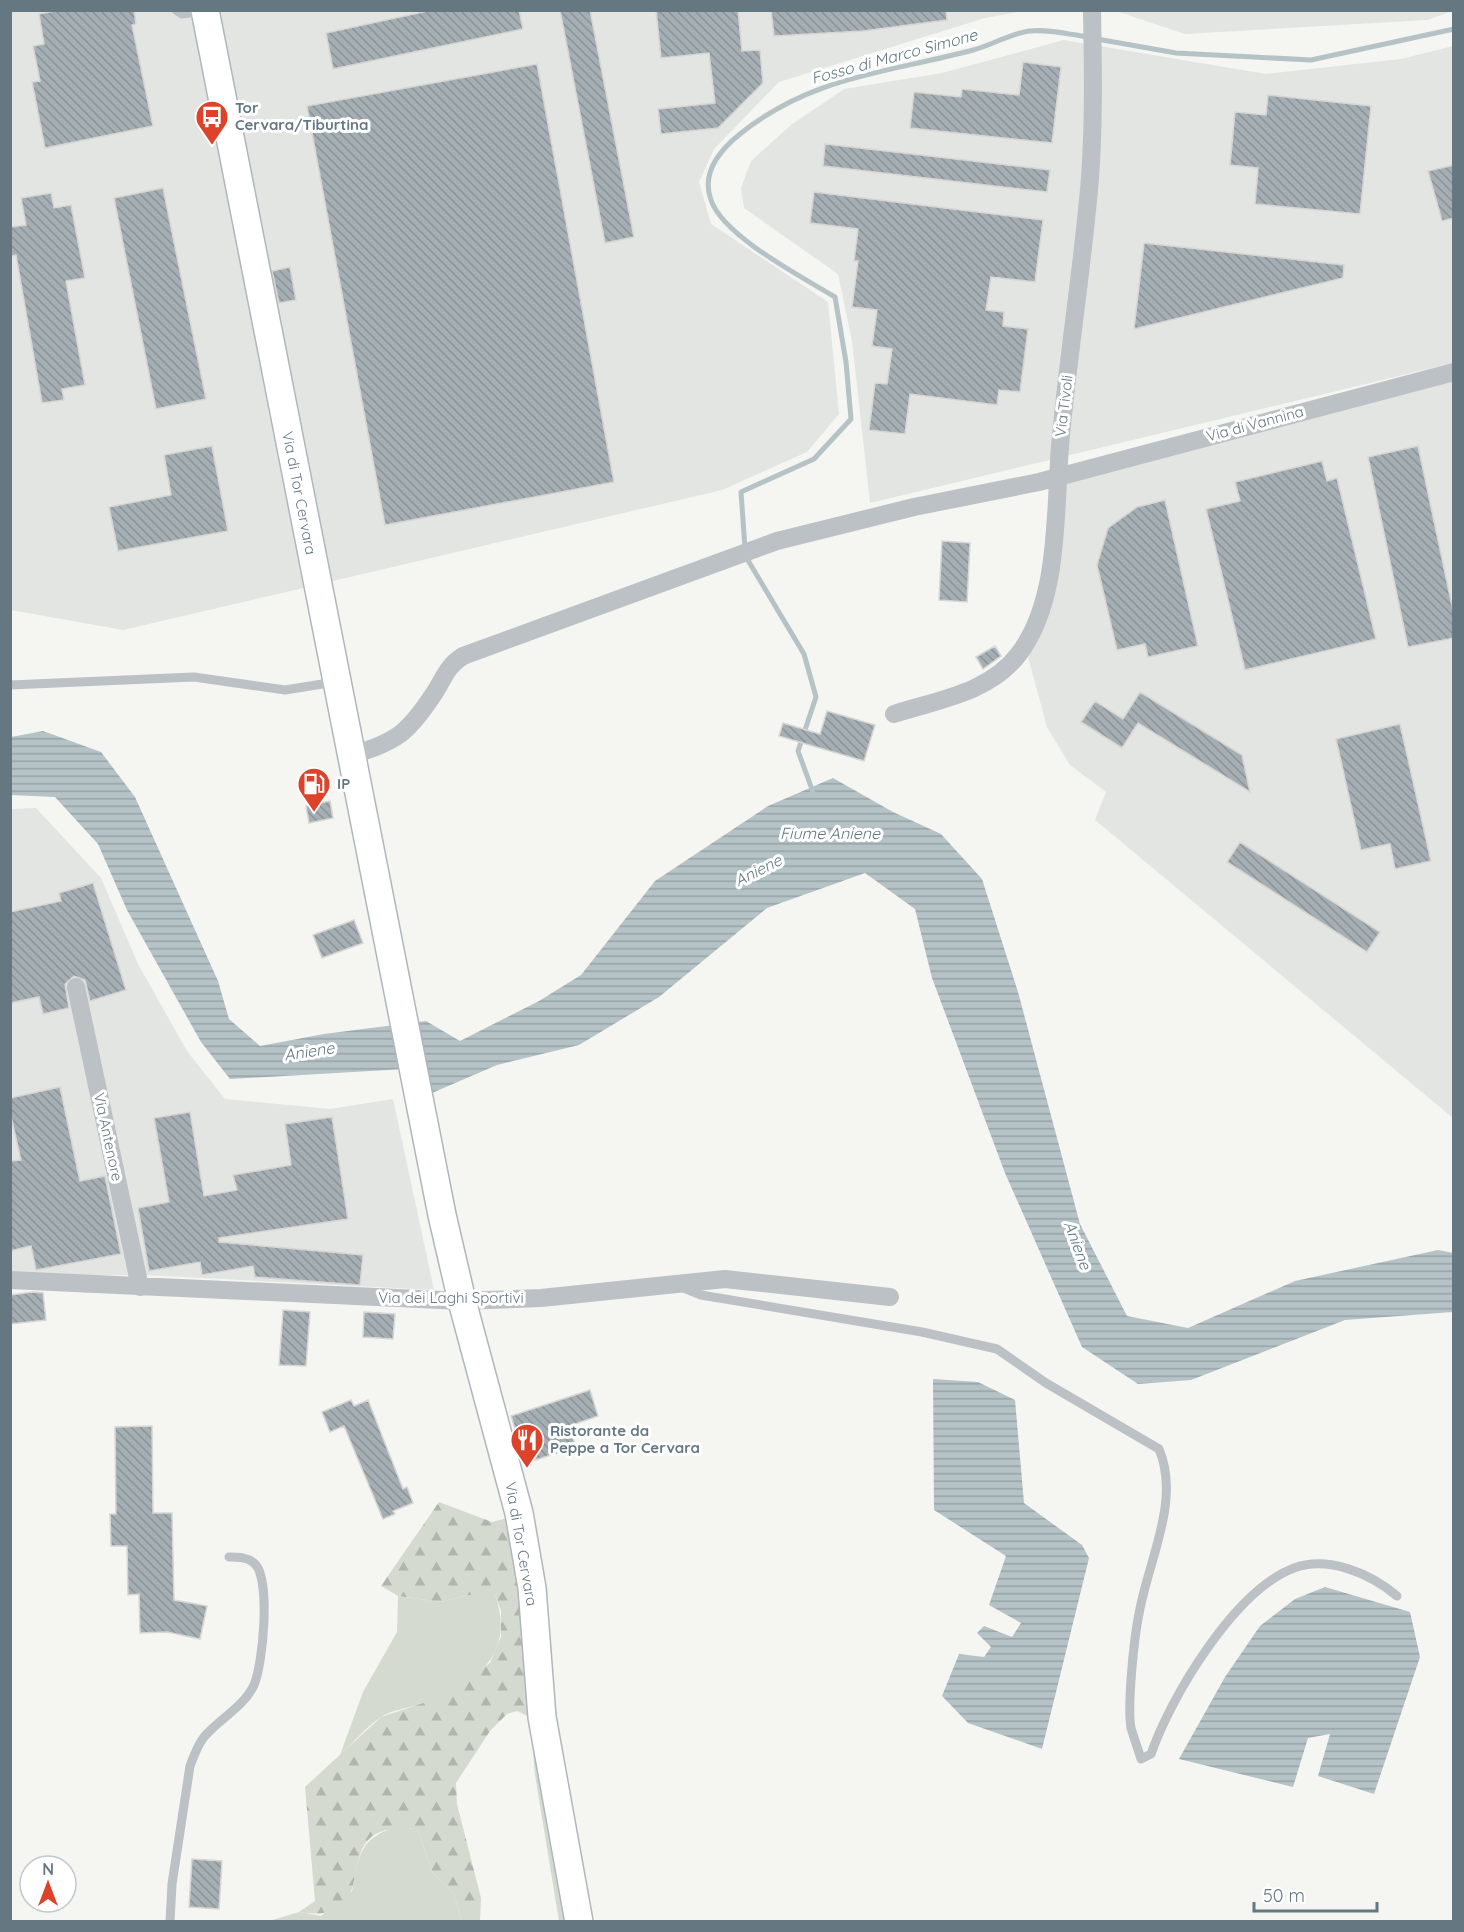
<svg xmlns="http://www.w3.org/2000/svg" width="1464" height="1932" font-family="Quicksand,sans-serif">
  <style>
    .built { fill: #e3e5e3 }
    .green { fill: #d5dad1 }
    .forest { fill: url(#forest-firs) }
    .water { fill: url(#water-rules) }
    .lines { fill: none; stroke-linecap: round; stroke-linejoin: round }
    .stream { stroke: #b5c3c6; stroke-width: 5 }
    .building { fill: url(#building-back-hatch); stroke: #d7d6d4; stroke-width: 1.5 }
    .secondary-casing { stroke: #b0b7ba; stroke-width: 30 }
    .lane { stroke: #bbc1c4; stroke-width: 9 }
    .street { stroke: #bbc1c4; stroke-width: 18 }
    .secondary { stroke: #fff; stroke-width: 27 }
    .labels { text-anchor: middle; stroke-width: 6; stroke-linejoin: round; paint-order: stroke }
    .poi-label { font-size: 15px; font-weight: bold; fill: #657882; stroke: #fff; text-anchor: start }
    .street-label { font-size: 15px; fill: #657882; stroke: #fff }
    .water-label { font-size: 16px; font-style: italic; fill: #61797f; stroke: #fff }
  </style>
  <defs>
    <pattern id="forest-firs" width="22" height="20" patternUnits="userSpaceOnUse" patternTransform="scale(1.5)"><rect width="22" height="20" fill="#d5dad1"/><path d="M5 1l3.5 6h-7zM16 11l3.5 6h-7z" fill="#b0b6af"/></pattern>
    <pattern id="water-rules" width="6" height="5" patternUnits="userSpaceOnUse" patternTransform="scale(1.5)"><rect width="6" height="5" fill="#b5c3c6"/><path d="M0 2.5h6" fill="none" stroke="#97a3a6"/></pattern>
    <pattern id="building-back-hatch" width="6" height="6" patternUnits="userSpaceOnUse" patternTransform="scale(1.5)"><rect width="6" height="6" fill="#a5afb3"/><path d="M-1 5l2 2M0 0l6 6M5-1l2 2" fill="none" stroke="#8a9397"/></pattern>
  </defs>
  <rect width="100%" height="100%" fill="#f5f5f2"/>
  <path class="built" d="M10,11H1023L985,18L779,82L714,149L699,182L711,224L828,302L839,414L807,452L722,490L123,630L11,610Z
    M1116,11H1453L1427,20L1185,34Z
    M1064,40L1266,74L1401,59L1453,46V363L870,503L852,341L838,274L744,208L741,188L751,161L791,125L844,89L942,73Z
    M1453,381V1118L1095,820L1106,792L1070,765L1047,727L1028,657L1060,565L1065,481Z
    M36,808L101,878L138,964L187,1051L225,1099L330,1109L393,1099L434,1290L143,1275L11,1276V809Z"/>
  <path class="green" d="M469,1595H495C517,1657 473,1685 420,1704C408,1708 392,1710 381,1717C366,1727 353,1743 340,1755L363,1692L397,1632L398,1596L441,1602Z
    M530,1717L574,1921H559L535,1775Z
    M395,1827L417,1829L433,1873L454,1893L461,1921L266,1922L299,1912L321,1916L352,1891C359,1856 358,1840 395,1827Z"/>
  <path class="forest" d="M439,1502L492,1522L507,1518L514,1519L530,1717L517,1711L507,1714L490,1731L456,1783L457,1804L481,1898L480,1921H461L454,1893L433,1873L417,1829C314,1818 396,1927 299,1912L315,1901L305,1787L381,1717L423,1703L456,1687L490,1663L501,1637V1611L495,1595H469L441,1602L398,1596L381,1586Z"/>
  <path class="water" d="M43,731L101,752L135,797L218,981L229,1019L260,1046L324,1034L426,1021L460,1041L539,1001L581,975L655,881L768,806L833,778L893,812L941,834L982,879L1018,992L1080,1224L1127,1316L1188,1328L1295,1281L1438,1250L1453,1253V1312L1345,1320L1191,1380L1138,1384L1082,1347L1005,1173L932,978L915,909L865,873L767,908L659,997L579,1045L497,1065L432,1093L405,1069L230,1079L201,1042L127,910L98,844L55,797L11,795V737Z
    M933,1379L978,1382L1015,1400L1024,1503L1082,1545L1089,1558L1042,1749L968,1723L942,1696L959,1654L984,1657L991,1647L977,1633L984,1626L1012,1637L1021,1623L989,1605L1006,1556L934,1510Z
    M1325,1587L1410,1612L1420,1657L1374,1794L1318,1776L1330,1734L1308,1738L1293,1787L1179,1759L1225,1677L1260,1626L1295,1599Z"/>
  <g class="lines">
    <path class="stream" d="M1097,39L1176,53L1311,60L1454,29
      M745,548L741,492L814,459L851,419L846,362L835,297C802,277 723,236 711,200C701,173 720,150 740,134C812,76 887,73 973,50C992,45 1009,34 1029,31C1048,29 1069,34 1088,37
      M746,557L804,654L816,697L798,751L813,792"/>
  </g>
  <path class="building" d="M60,10H134L136,24L132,25L153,126L45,148L32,82L40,81L33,46L44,44L39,14Z
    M432,10H519L523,29L333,69L326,33Z
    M560,10H590L634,237L605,243Z
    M656,10H738L742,51L760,50L763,83L718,128L661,134L658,109L715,103L709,53L661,58Z
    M771,10H946L947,20L863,31L774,36Z
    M1023,62L1061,67L1052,143L910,128L914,92L961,97L962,89L1019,95Z
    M537,64L614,482L385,525L307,106Z
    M1268,95L1371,106L1360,214L1255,204L1258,168L1230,165L1235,112L1266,115Z
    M825,144L1050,170L1047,192L823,166Z
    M1454,165V218L1442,221L1428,171Z
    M163,188L206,399L156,409L114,198Z
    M814,192L1043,220L1035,282L991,277L986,310L1004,312L1003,326L1028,329L1020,392L999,390L997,405L910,394L905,434L869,430L875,383L887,384L892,349L872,346L877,310L852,307L858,261H854L858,229L810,223Z
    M51,193L54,208L71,205L85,278L66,281L85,385L62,389L64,400L42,403L16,255L10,256V227L26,225L21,198Z
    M1144,243L1344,265L1343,278L1134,329Z
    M290,267L296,300L279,303L272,271Z
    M212,446L228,531L118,551L109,507L171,495L164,455Z
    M1418,446L1454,615V638L1408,647L1368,457Z
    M1322,461L1327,481L1337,478L1376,639L1245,670L1206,509L1240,501L1235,482Z
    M1165,500L1198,646L1148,657L1145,644L1117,650L1097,565L1108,528L1137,507Z
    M942,541L970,543L967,602L939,600Z
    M995,646L1001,656L983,669L976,657Z
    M1140,692L1242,755L1250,792L1138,723L1122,748L1081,722L1095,701L1123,719Z
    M827,711L875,725L864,761L779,736L783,723L820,734Z
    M1400,724L1431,861L1395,869L1390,844L1361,850L1336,739Z
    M330,801L333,818L309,823L306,806Z
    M1240,842L1380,932L1367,952L1227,862Z
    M93,883L126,990L90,1001L85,980L74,976L65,984L69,1008L43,1014L39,997L10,1003V912L61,901L59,893Z
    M354,920L363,943L322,958L313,935Z
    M60,1087L80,1181L105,1176L121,1254L36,1270L31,1246L10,1251V1161L21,1160L10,1112V1098Z
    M190,1112L204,1196L237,1190L233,1175L291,1165L285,1124L332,1117L348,1219L219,1238V1242L363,1255L360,1285L255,1277L253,1266L202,1275L200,1262L149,1271L138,1208L169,1202L154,1118Z
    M33,1292L43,1293L46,1320L10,1324V1295Z
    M283,1310L310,1312L306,1366L279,1365Z
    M364,1312L395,1314L393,1339L363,1337Z
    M590,1390L598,1416L569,1426L576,1447L526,1463L511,1416Z
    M351,1400L354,1406L368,1400L403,1489L407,1487L413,1503L393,1511L395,1514L383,1519L344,1426L330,1432L322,1412Z
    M152,1426L153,1513H172L174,1600L207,1606L200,1639L167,1632L140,1633L139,1594L128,1595L127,1546H111L110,1514H116L115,1427Z
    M192,1859L222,1861L219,1909L189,1907Z"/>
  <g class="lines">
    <g class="secondary-casing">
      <path id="secondary" d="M205,10L442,1215L462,1301L519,1513L532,1588L542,1717L579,1922"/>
    </g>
    <path class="lane" d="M176,10L182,14L203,11
      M10,685L194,677L285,690L335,682
      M681,1287L701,1295L922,1332L997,1349L1046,1383L1159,1449C1181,1501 1148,1561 1139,1614C1134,1638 1127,1706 1131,1728C1134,1738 1138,1749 1141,1759L1151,1754C1171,1696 1235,1590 1294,1568C1328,1555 1371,1574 1397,1596
      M170,1922L172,1884L190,1766C194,1756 197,1746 204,1737C220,1718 243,1708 254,1685C263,1664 271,1580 255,1564C248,1557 238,1557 229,1557"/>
    <path class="street" d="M894,714C937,700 989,693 1018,655C1062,599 1054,503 1061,435C1069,350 1083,264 1090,178C1094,123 1093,66 1092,10
      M352,755C397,742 409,732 435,692C444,678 447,666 463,656L777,541L914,507L1039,482L1454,372
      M76,987L140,1287
      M10,1280L462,1301L541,1298L725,1279L890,1297"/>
    <use href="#secondary" class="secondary"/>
  </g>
  <defs>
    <g id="bus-pin" transform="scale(1.725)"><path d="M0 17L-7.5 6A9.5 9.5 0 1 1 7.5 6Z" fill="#dc432a" stroke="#fff"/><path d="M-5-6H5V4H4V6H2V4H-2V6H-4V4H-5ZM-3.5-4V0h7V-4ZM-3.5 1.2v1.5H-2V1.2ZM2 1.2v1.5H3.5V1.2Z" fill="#fff"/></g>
    <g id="fuel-pin" transform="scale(1.725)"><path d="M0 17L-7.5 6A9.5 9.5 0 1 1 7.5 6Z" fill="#dc432a" stroke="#fff"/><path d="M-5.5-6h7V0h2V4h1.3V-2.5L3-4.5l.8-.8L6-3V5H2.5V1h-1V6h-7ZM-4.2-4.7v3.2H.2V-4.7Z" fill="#fff"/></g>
    <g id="restaurant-pin" transform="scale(1.725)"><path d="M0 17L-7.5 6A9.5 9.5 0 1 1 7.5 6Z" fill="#dc432a" stroke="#fff"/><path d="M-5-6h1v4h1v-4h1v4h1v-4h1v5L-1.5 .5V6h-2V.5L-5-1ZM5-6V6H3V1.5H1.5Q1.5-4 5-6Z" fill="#fff"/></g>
  </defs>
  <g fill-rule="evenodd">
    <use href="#bus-pin" x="212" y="117"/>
    <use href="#fuel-pin" x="314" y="784"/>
    <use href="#restaurant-pin" x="527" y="1440"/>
  </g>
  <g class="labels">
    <g class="poi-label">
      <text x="235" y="113">Tor<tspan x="235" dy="17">Cervara/Tiburtina</tspan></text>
      <text x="337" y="789">IP</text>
      <text x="550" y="1436">Ristorante da<tspan x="550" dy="17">Peppe a Tor Cervara</tspan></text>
    </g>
    <g class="street-label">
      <text transform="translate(1064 406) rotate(-83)" y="5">Via Tivoli</text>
      <text transform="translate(1255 424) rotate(-15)" y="5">Via di Vannina</text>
      <text transform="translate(299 493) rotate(79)" y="5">Via di Tor Cervara</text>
      <text transform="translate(108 1137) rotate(78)" y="5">Via Antenore</text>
      <text x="451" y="1303">Via dei Laghi Sportivi</text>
      <text transform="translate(521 1544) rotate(80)" y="5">Via di Tor Cervara</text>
    </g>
    <g class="water-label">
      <text transform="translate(894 56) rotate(-15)" y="6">Fosso di Marco Simone</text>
      <text x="830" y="839">Fiume Aniene</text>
      <text transform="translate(758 870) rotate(-27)" y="6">Aniene</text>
      <text transform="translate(309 1051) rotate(-9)" y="6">Aniene</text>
      <text transform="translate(1078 1245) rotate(70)" y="6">Aniene</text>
    </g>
  </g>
  <rect width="1464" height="1932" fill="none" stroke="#657882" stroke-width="24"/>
  <g transform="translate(48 1884)"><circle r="28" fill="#ffffff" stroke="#c1c9cd" stroke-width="1.5"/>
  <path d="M0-4.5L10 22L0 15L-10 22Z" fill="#dc432a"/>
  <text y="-9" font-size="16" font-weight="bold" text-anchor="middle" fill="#657882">N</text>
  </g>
  <path d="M1254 1902v9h123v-9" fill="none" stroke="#657882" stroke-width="3"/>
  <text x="1263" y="1902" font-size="18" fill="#657882" stroke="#ffffff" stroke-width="4.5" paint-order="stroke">50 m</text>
</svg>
